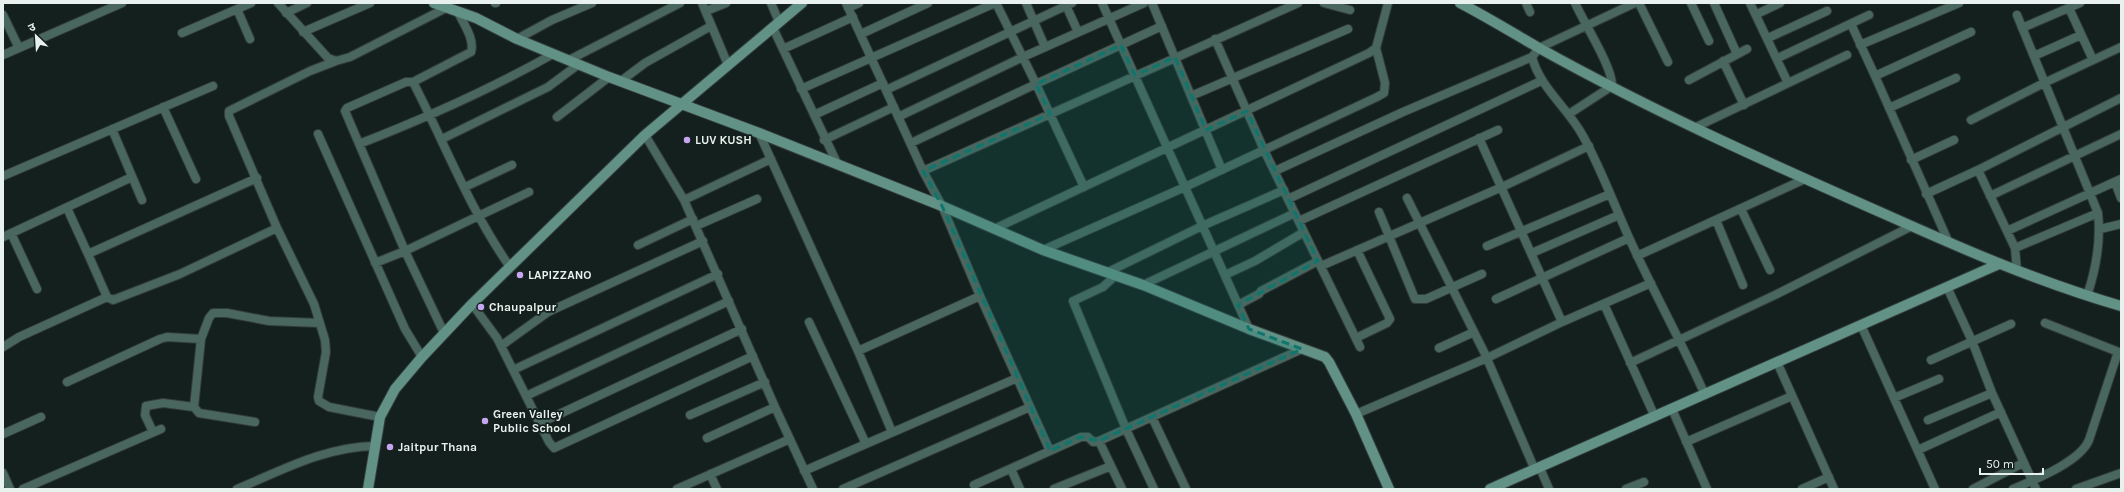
<svg xmlns="http://www.w3.org/2000/svg" width="2124" height="492" font-family="Karla,'Noto Sans Devanagari',sans-serif">
  <style>
    .lines { fill: none; stroke-linecap: round; stroke-linejoin: round }
    .street-casing { stroke: #323d3a; stroke-width: 10 }
    .secondary-casing { stroke: #323d3a; stroke-width: 12 }
    .street { stroke: #4a675f; stroke-width: 8 }
    .secondary { stroke: #629185; stroke-width: 10 }
    .marked { fill: #0f766e; fill-opacity: 0.2; stroke: #0f766e; stroke-width: 3; stroke-dasharray: 8 5; stroke-linejoin: round }
    .poi-dot { fill: #c6a6f0; stroke: #14201d; stroke-width: 1.5 }
    .labels { text-anchor: middle; stroke-width: 3.5; stroke-linejoin: round; paint-order: stroke }
    .poi-label { font-size: 12px; font-weight: bold; fill: #e9f1ee; stroke: #14201d; text-anchor: start }
  </style>
  <rect width="100%" height="100%" fill="#14201d"/>
  <g class="lines">
    <g class="street-casing">
      <path id="street" d="M278,3L328,58L336,61L350,57L446,8
        M495,3H496
        M702,3L728,65
        M771,3L779,22
        M846,3L923,171L942,206L980,296L1050,451
        M996,3L1036,84L1162,26
        M1026,3L1045,47
        M1065,3L1078,32
        M1102,3L1249,329
        M1152,3L1222,170
        M1324,3L1350,10
        M1526,3L1530,12
        M1635,3L1539,48L1532,57C1540,88 1568,108 1583,136C1604,174 1618,216 1637,255C1659,302 1684,347 1705,395
        M1639,3L1668,62
        M1691,3L1709,41
        M1714,3L1737,54
        M1750,3L1788,83
        M848,8L859,3
        M2069,8L2093,60
        M237,9L250,39
        M706,11L726,3
        M286,13L307,3
        M1757,14L1780,3
        M3,15L19,48
        M2017,15L2098,213C2101,241 2096,269 2087,296
        M1851,24L1875,76L1971,32
        M773,28L837,163
        M2022,28L2080,3
        M303,32L370,3
        M182,33L251,3
        M861,34L928,3
        M1768,38L1827,11
        M517,39L552,20L592,3
        M1215,39L1264,150L1360,347
        M1860,45L1959,3
        M783,49L853,17
        M3,55L122,3
        M2034,56L2081,35
        M1778,58L1869,15
        M569,60L680,3
        M1723,61L1744,105
        M1875,76L1949,243
        M1689,80L1747,49
        M621,81L645,63L711,26
        M413,82C445,144 470,210 510,267
        M801,89L995,3
        M886,90L1072,3
        M1191,96L1348,29
        M163,107L196,179
        M1889,108L1956,78
        M1569,114L1612,86C1613,68 1584,23 1575,3
        M814,115L883,83
        M557,117L609,77
        M898,117L1023,57L1144,3
        M1971,120L2044,83L2121,47
        M1696,127L1847,55
        M112,129L142,200
        M759,133L858,351L892,432
        M318,134L405,329L422,357
        M645,135L684,200L775,407L813,489
        M442,139L548,87L579,64
        M824,140L894,107
        M911,143L1036,84L1084,187
        M359,144C426,118 491,89 553,54
        M1911,160L1954,140
        M1978,170L2015,248L2017,271
        M923,171L1298,3
        M1275,171L1403,112L1532,57
        M3,176L213,86
        M257,178L88,254L107,297L113,300L180,274L277,228L314,304L325,340L326,352L318,397L319,401L329,407L380,417
        M2115,182L2121,198
        M465,187L512,165
        M1926,194L1978,170L2121,98
        M1990,196L2121,134
        M1407,198L1485,354L1535,470
        M1288,199L1541,81
        M684,200L771,159
        M67,208L88,254
        M1741,209L1770,270
        M1379,212L1415,299H1426L1482,274
        M1716,220L1743,285
        M1299,221L1498,130
        M696,226L757,199
        M277,228L229,116V111L310,71L336,61
        M994,229L1369,53L1376,48L1388,3
        M2100,229L2121,224
        M2007,231L2121,179
        M11,233L37,289
        M3,237L132,177
        M638,245L693,219
        M1487,246L1610,194
        M2015,248L2098,213
        M1043,250L1185,187L1377,97L1384,93L1385,83L1376,48
        M1532,253L1619,215
        M1637,256L1805,179
        M375,263L405,251L529,192
        M1321,266L1502,187L1589,146
        M1108,272L1202,226L1284,190
        M1116,275L1103,287L1073,301L1126,429L1154,489
        M1225,275L1255,261L1304,232
        M1143,285L1295,213
        M1947,287L1972,341L1992,393L2036,489
        M1496,299L1629,238
        M472,304L497,338L549,442L554,448L753,356
        M1604,304L1655,417
        M1238,305L1259,294L1261,291L1318,261
        M809,322L866,444
        M1562,322L1651,283
        M2045,323L2121,353
        M1861,325L1935,489
        M444,333L405,251L345,111L347,108L406,82H413L471,52C475,39 463,23 458,12
        M1356,338L1387,323L1390,319L1357,250
        M501,346L548,312L703,241
        M3,347L19,337L107,297
        M1439,348L1474,332
        M858,351L980,296
        M1931,360L2011,324
        M1777,362L1834,489
        M1630,363L1775,295L1912,226
        M513,370L718,274
        M67,382L160,339L167,337L201,339L209,318L213,313H227L269,321L320,323
        M526,396L729,301
        M1894,398L1939,379
        M194,407L201,339
        M1672,409L1707,489
        M1356,414L1487,358L1562,322L1479,138
        M690,415L765,382
        M1152,417L1186,489
        M1928,420L1992,393
        M540,423L742,329
        M153,432L145,415L146,406L163,403L194,407L199,413L255,422
        M3,434L41,417
        M707,438L775,407
        M1099,441L1122,489
        M1686,442L1792,396
        M1918,450L2001,412
        M1540,468L1549,489
        M1011,469L1020,489
        M804,471L1017,378
        M3,473L10,489
        M710,474L717,489
        M974,485L1081,437H1088L1093,442L1099,441L1302,349
        M23,489L161,429
        M237,489C283,470 324,447 375,446
        M677,489L790,439
        M843,489L1030,407
        M1054,489L1111,466
        M1626,489L1644,482
        M1802,489L1829,477
        M1973,489L2023,463
        M2013,489C2034,480 2080,462 2089,440L2118,352
        M2076,489L2121,473"/>
    </g>
    <g class="secondary-casing">
      <path id="secondary" d="M434,3L476,18L517,39L609,77L759,133L942,206L1043,250L1143,285L1249,329L1325,357L1329,362L1356,414L1389,489
        M1460,3C1487,17 1513,33 1539,48C1652,111 1771,164 1889,216C1965,250 2041,283 2121,306
        M368,489L380,417L395,389L422,357L472,304L645,135L802,3
        M1490,489L1999,264"/>
    </g>
    <use href="#street" class="street"/>
    <use href="#secondary" class="secondary"/>
  </g>
  <path class="marked" d="M1121,45L1135,75L1175,57L1206,130L1247,111L1318,261L1238,305L1249,329L1302,349L1099,441L1081,437L1050,451L942,206L923,171L1050,114L1036,84Z"/>
  <g class="poi-dot">
    <circle cx="687" cy="140" r="4"/>
    <circle cx="520" cy="275" r="4"/>
    <circle cx="481" cy="307" r="4"/>
    <circle cx="485" cy="421" r="4"/>
    <circle cx="390" cy="447" r="4"/>
  </g>
  <g class="labels">
    <g class="poi-label">
      <text x="695" y="144">LUV KUSH</text>
      <text x="528" y="279">LAPIZZANO</text>
      <text x="489" y="311">Chaupalpur</text>
      <text x="493" y="418">Green Valley<tspan x="493" dy="14">Public School</tspan></text>
      <text x="398" y="451">Jaitpur Thana</text>
    </g>
  </g>
  <rect width="2124" height="492" fill="none" stroke="#e9f1ee" stroke-width="8"/>
  <g transform="translate(36 36) rotate(335)" stroke="#14201d" stroke-width="3" paint-order="stroke">
  <path d="M0-3L7 15L0 10L-7 15Z" fill="#e9f1ee"/>
  <text y="-6" font-size="11" font-weight="bold" text-anchor="middle" fill="#e9f1ee">उ</text>
  </g>
  <path d="M1980 468v6h63v-6" fill="none" stroke="#e9f1ee" stroke-width="2"/>
  <text x="1986" y="468" font-size="12" fill="#e9f1ee" stroke="#14201d" stroke-width="3" paint-order="stroke">50 m</text>
</svg>
